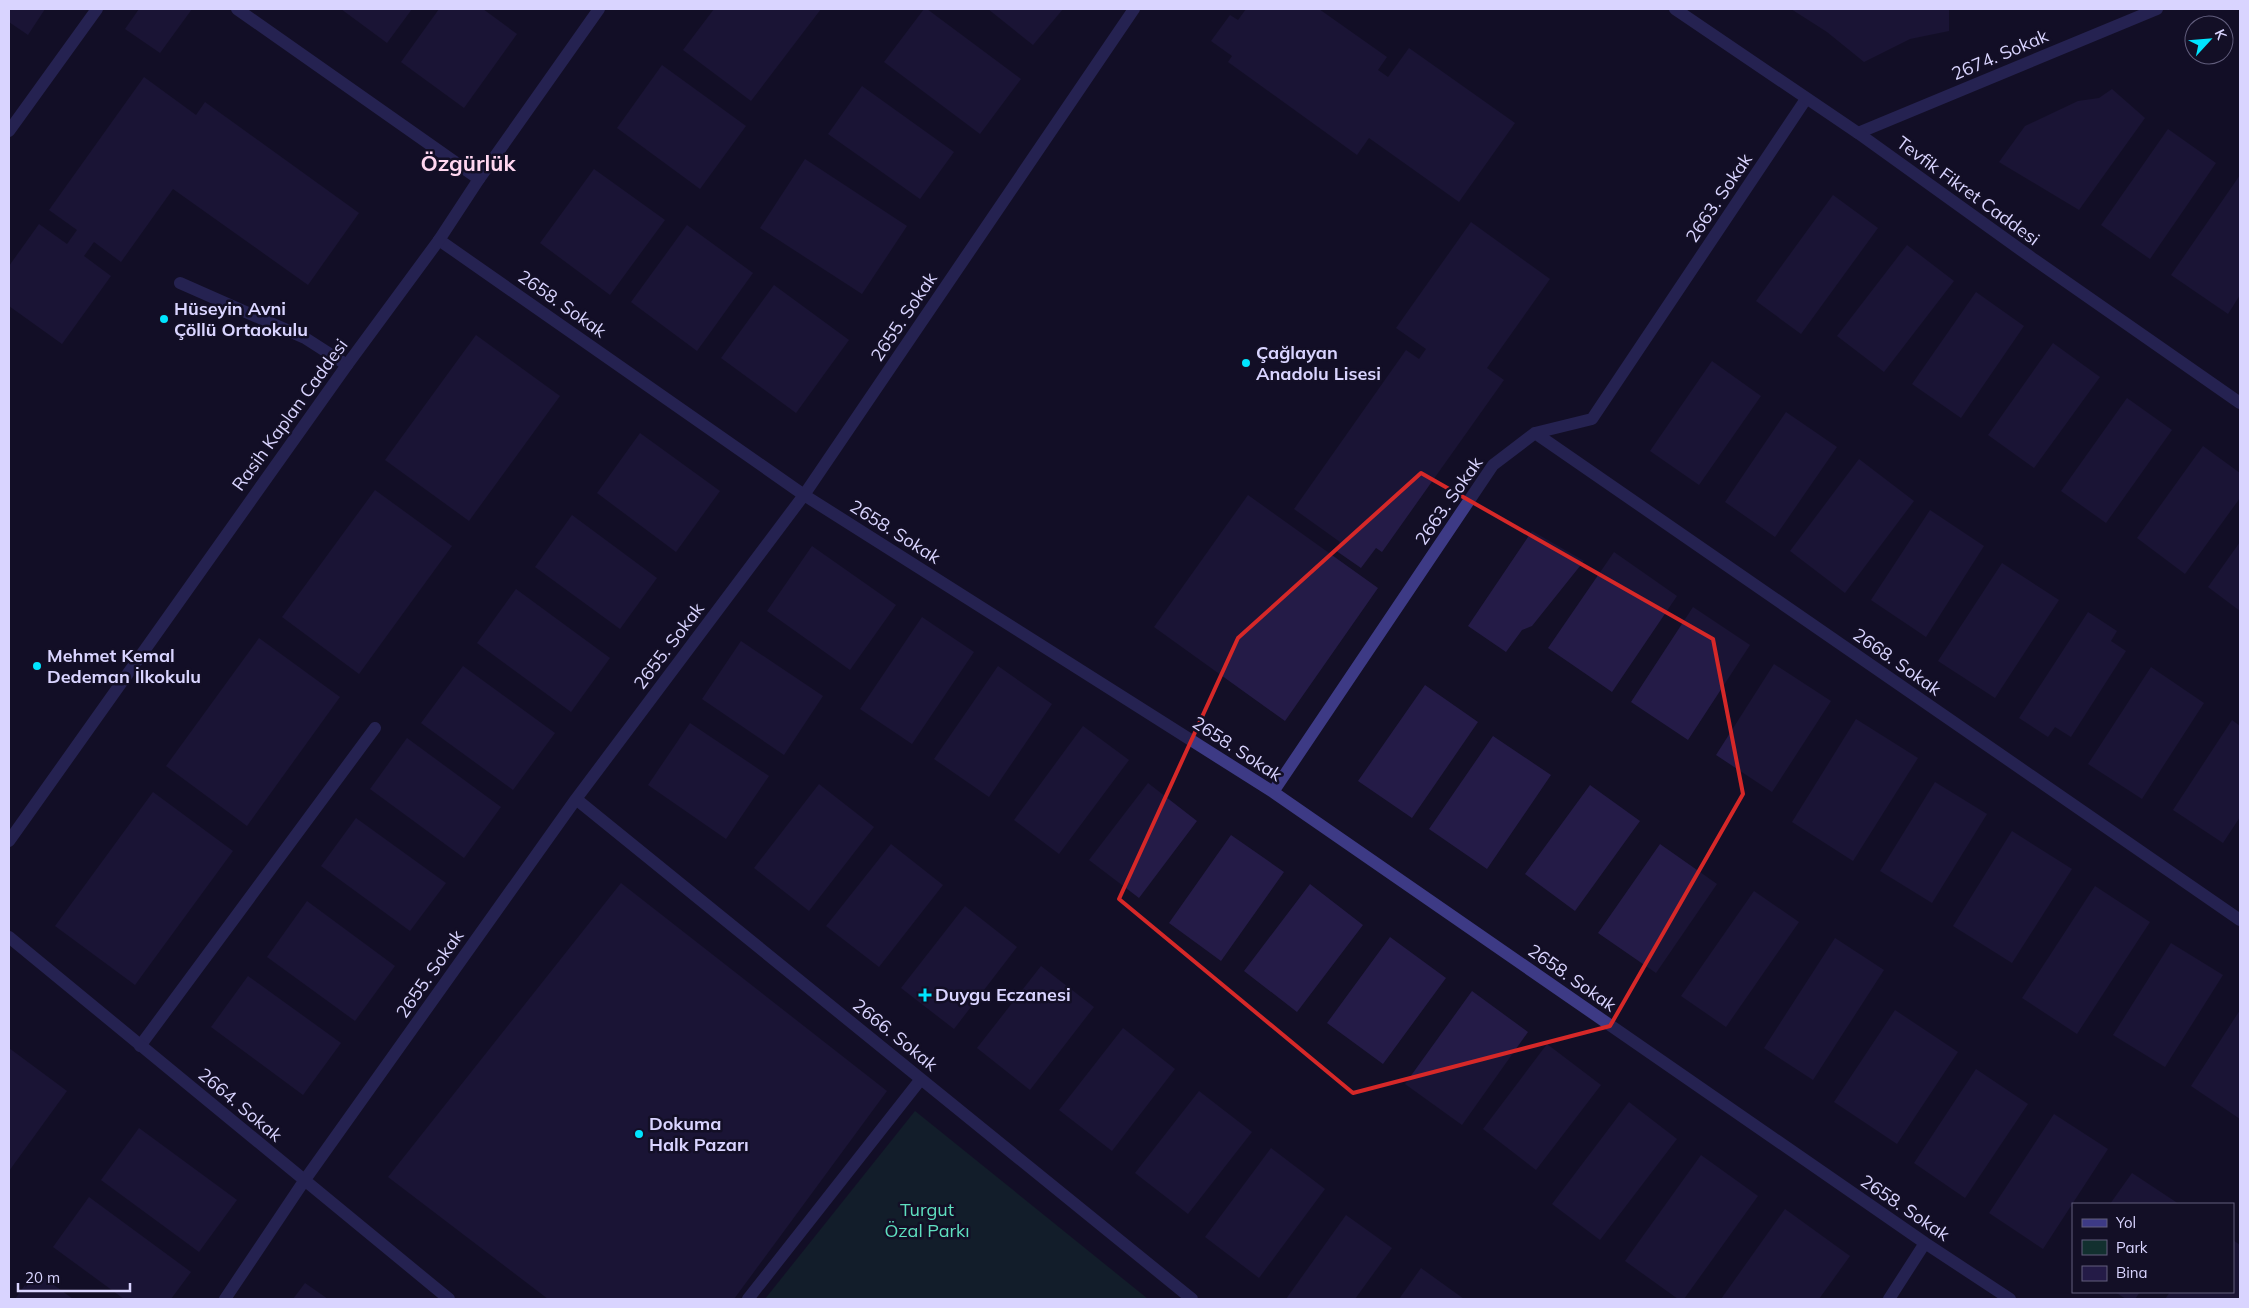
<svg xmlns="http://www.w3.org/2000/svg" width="2249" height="1308" font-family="Mulish,sans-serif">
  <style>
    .green { fill: #12302f }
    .building { fill: #241b47 }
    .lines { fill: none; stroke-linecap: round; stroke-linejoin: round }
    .service { stroke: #3d3a85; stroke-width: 12 }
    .minor { stroke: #3d3a85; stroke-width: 12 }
    .tertiary { stroke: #3d3a85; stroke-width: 12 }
    .marked { fill: none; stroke: #d62828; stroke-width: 4; stroke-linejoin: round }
    .poi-dot { fill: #00e5ff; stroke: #130f26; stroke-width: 2 }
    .labels { text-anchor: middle; stroke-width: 5; stroke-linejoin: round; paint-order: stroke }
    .street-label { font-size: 18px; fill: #d9d4ff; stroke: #130f26 }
    .poi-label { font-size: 18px; font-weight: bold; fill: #d9d4ff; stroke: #130f26; text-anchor: start }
    .park-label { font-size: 18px; fill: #5fe0c0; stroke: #130f26 }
    .district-label { font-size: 22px; font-weight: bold; fill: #ffd6f0; stroke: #130f26 }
  </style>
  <rect width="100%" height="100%" fill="#130f26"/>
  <path class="green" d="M915,1111L1148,1299H765Z"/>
  <path class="building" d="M9,9H45L28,35L9,22Z
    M139,9H192L160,53L125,29Z
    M341,9H412L387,43Z
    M439,9H483L517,34L464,108L401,62Z
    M714,9H821L751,101L683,50Z
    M924,9H927L1021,79L980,134L884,62Z
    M988,9H1063L1033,45Z
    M1246,9H1319L1387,57L1378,70L1388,77L1409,48L1515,123L1459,202L1369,138L1357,155L1228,62L1232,56L1211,41L1230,15L1238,20Z
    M1791,9H1949V31L1910,39L1864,62L1827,32Z
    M662,65L746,126L700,189L617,128Z
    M144,77L196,115L205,102L359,213L308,285L173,189L121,262L94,242L84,256L111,276L62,344L9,306V266L39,224L67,244L77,230L49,210Z
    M862,86L954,152L920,199L828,134Z
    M2112,89L2145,118L2079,210L1999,162L2025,126L2078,101L2099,98Z
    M2168,129L2216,163L2150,259L2101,225Z
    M805,159L907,226L862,294L760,228Z
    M594,169L665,220L610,295L540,243Z
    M2240,175V295L2228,314L2171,275Z
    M1833,195L1878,228L1801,334L1756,301Z
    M1471,222L1550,279L1487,368L1504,380L1382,552L1376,548L1361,568L1335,550L1340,542L1294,509L1406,350L1419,359L1426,349L1396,328Z
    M687,225L753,273L697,351L631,302Z
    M1907,245L1954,281L1884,372L1837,336Z
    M774,285L849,340L796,413L721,358Z
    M1976,292L2024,326L1961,418L1912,384Z
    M476,335L560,396L469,521L385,460Z
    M2053,343L2100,377L2034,468L1988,435Z
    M1712,361L1761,396L1699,485L1650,451Z
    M2127,398L2172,430L2106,523L2061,491Z
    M1786,412L1837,447L1775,537L1725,502Z
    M640,433L720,491L676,552L597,493Z
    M2203,446L2240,473V498L2185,574L2137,538Z
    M1859,459L1914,501L1845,593L1790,551Z
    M375,490L452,546L359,674L282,617Z
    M1248,495L1378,588L1285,721L1154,627Z
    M1930,510L1984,546L1926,637L1871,600Z
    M572,515L657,578L620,629L535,567Z
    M1532,531L1584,561L1532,626L1522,630L1506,652L1468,626Z
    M2240,542V611L2208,587Z
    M812,546L896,605L850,670L767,611Z
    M1614,552L1677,596L1612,692L1548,648Z
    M2002,563L2059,600L1995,698L1938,661Z
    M516,589L610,658L571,712L477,643Z
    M1693,607L1750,645L1688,740L1631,702Z
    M2088,612L2117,631L2111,641L2126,651L2071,737L2055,727L2048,737L2019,718Z
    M922,617L974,652L912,744L860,709Z
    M259,638L340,697L247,826L166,766Z
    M741,641L823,696L784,755L702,699Z
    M1774,664L1831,701L1772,792L1716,755Z
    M463,666L555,733L513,790L421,723Z
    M998,666L1052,704L989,797L934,759Z
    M2151,667L2204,703L2142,799L2088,764Z
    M1425,685L1478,722L1412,818L1358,781Z
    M1856,719L1918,758L1853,861L1792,822Z
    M2232,720L2240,726V817L2223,843L2173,810Z
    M690,723L769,776L726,839L648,785Z
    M1083,726L1129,760L1059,854L1014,820Z
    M1493,736L1551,775L1487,869L1429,829Z
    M407,738L501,807L464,858L370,789Z
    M1935,782L1987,814L1932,903L1880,871Z
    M1148,783L1197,821L1139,898L1089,860Z
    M819,784L874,827L809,911L754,868Z
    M1590,785L1640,821L1575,911L1525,874Z
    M153,792L233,851L135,985L55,926Z
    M356,818L446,883L410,931L321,866Z
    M2012,831L2072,869L2012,963L1953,926Z
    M1231,835L1284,872L1221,961L1169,923Z
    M891,844L943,885L879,967L826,926Z
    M1660,844L1717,884L1656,973L1598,933Z
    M621,883L887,1091L734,1299H548L388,1177Z
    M1310,884L1363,925L1297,1012L1244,971Z
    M2095,886L2150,922L2077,1034L2022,998Z
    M1754,891L1799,922L1726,1027L1681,996Z
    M307,901L395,966L355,1021L267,957Z
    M965,906L1017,947L954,1029L901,988Z
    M1390,937L1446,978L1383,1064L1327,1023Z
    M1835,938L1884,970L1813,1080L1764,1048Z
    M2171,943L2223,975L2165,1067L2113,1035Z
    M1041,966L1094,1007L1030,1090L977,1048Z
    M248,976L341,1043L303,1095L211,1027Z
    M1472,991L1528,1032L1462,1125L1405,1084Z
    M1895,1010L1958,1052L1897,1144L1834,1102Z
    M2240,1010V1119L2191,1086Z
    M1123,1028L1175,1069L1112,1151L1059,1110Z
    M1547,1044L1601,1085L1536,1170L1483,1129Z
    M9,1048L67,1091L9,1171Z
    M1976,1069L2028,1104L1965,1198L1914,1163Z
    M1199,1091L1252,1132L1188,1214L1135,1173Z
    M1629,1102L1677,1139L1600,1240L1552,1204Z
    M2054,1114L2108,1149L2043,1249L1989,1213Z
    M139,1128L237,1200L199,1252L101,1180Z
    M1271,1148L1325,1189L1259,1278L1205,1237Z
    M1701,1155L1758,1196L1684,1299H1678L1625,1261Z
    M2132,1173L2179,1204H2110Z
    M89,1197L191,1272L171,1299H124L53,1247Z
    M1785,1209L1850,1256L1819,1299H1721Z
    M1346,1215L1392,1248L1355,1299H1286Z
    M2233,1240L2240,1245V1299H2165L2170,1292H2233Z
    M1421,1268L1464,1299H1399Z
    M35,1271L73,1299H15Z
    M305,1283L328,1299H293Z
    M2115,1292H2140L2135,1299H2126Z"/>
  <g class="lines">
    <path class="service" d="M180,283L305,338L347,365
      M140,1046L375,728"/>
    <path class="minor" d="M237,9L479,179
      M9,131L97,9
      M1858,133L2157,9
      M439,240L804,495L1273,792L1925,1243L2010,1299
      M1535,433L2240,920
      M1273,792L1493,465L1535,433L1592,419L1806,99
      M576,799L1192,1299
      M9,937L449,1299
      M225,1299L304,1181L576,799L804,495L1134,9
      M748,1299L921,1079
      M1889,1299L1925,1243"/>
    <path class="tertiary" d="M1675,9L1858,133L2032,258L2240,403
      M9,841L347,365L439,240L479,179L599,9"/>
  </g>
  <path d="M0 0H2249V1308H0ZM1421,473L1713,639L1743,794L1610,1026L1353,1093L1119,899L1238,638Z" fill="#130f26" fill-opacity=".55" fill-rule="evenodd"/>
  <path class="marked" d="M1421,473L1713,639L1743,794L1610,1026L1353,1093L1119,899L1238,638Z"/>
  <g class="poi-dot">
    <circle cx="164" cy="319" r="5"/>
    <circle cx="1246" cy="363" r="5"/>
    <circle cx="37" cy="666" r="5"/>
    <path d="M922.5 987.5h5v5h5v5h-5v5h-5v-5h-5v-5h5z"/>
    <circle cx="639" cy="1134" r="5"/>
  </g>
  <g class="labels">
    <g class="street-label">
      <text transform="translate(2000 55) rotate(-23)" y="6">2674. Sokak</text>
      <text transform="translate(1968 191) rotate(36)" y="6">Tevfik Fikret Caddesi</text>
      <text transform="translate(1719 198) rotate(-56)" y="6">2663. Sokak</text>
      <text transform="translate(562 304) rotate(35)" y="6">2658. Sokak</text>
      <text transform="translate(904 317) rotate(-56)" y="6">2655. Sokak</text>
      <text transform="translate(290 415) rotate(-54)" y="6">Rasih Kaplan Caddesi</text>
      <text transform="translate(1449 501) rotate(-55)" y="6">2663. Sokak</text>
      <text transform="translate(895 532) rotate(32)" y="6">2658. Sokak</text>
      <text transform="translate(669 646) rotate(-53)" y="6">2655. Sokak</text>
      <text transform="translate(1897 662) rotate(35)" y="6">2668. Sokak</text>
      <text transform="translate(1237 749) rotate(33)" y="6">2658. Sokak</text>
      <text transform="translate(430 974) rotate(-55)" y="6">2655. Sokak</text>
      <text transform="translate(1572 978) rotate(35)" y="6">2658. Sokak</text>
      <text transform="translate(895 1035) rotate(39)" y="6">2666. Sokak</text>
      <text transform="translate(240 1105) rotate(40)" y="6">2664. Sokak</text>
      <text transform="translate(1905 1208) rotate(34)" y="6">2658. Sokak</text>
    </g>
    <g class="poi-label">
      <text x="174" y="315">Hüseyin Avni<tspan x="174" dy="21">Çöllü Ortaokulu</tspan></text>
      <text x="1256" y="359">Çağlayan<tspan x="1256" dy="21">Anadolu Lisesi</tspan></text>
      <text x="47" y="662">Mehmet Kemal<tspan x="47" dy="21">Dedeman İlkokulu</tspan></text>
      <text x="935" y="1001">Duygu Eczanesi</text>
      <text x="649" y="1130">Dokuma<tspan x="649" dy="21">Halk Pazarı</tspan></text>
    </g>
    <g class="park-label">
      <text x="927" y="1216">Turgut<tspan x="927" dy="21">Özal Parkı</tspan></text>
    </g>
    <g class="district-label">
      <text x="468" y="171">Özgürlük</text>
    </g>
  </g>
  <rect width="2249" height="1308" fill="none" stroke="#d9d4ff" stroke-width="20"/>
  <rect x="2072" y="1203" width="162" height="90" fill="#130f26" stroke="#625e7d"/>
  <rect x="2082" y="1219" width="25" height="8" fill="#3d3a85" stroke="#625e7d"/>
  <text x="2116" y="1228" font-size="15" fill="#d9d4ff">Yol</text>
  <rect x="2082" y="1240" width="25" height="15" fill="#12302f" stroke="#625e7d"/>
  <text x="2116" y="1253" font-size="15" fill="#d9d4ff">Park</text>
  <rect x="2082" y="1266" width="25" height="15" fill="#241b47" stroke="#625e7d"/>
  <text x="2116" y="1278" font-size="15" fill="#d9d4ff">Bina</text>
  <g transform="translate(2209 40) rotate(64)"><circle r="24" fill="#130f26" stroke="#625e7d"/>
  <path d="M0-4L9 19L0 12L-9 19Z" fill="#00e5ff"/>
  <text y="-8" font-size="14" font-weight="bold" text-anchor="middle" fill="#d9d4ff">K</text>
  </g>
  <path d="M18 1283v8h112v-8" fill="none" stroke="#d9d4ff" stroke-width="2.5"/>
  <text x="25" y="1283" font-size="15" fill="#d9d4ff" stroke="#130f26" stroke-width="4" paint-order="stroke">20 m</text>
</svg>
